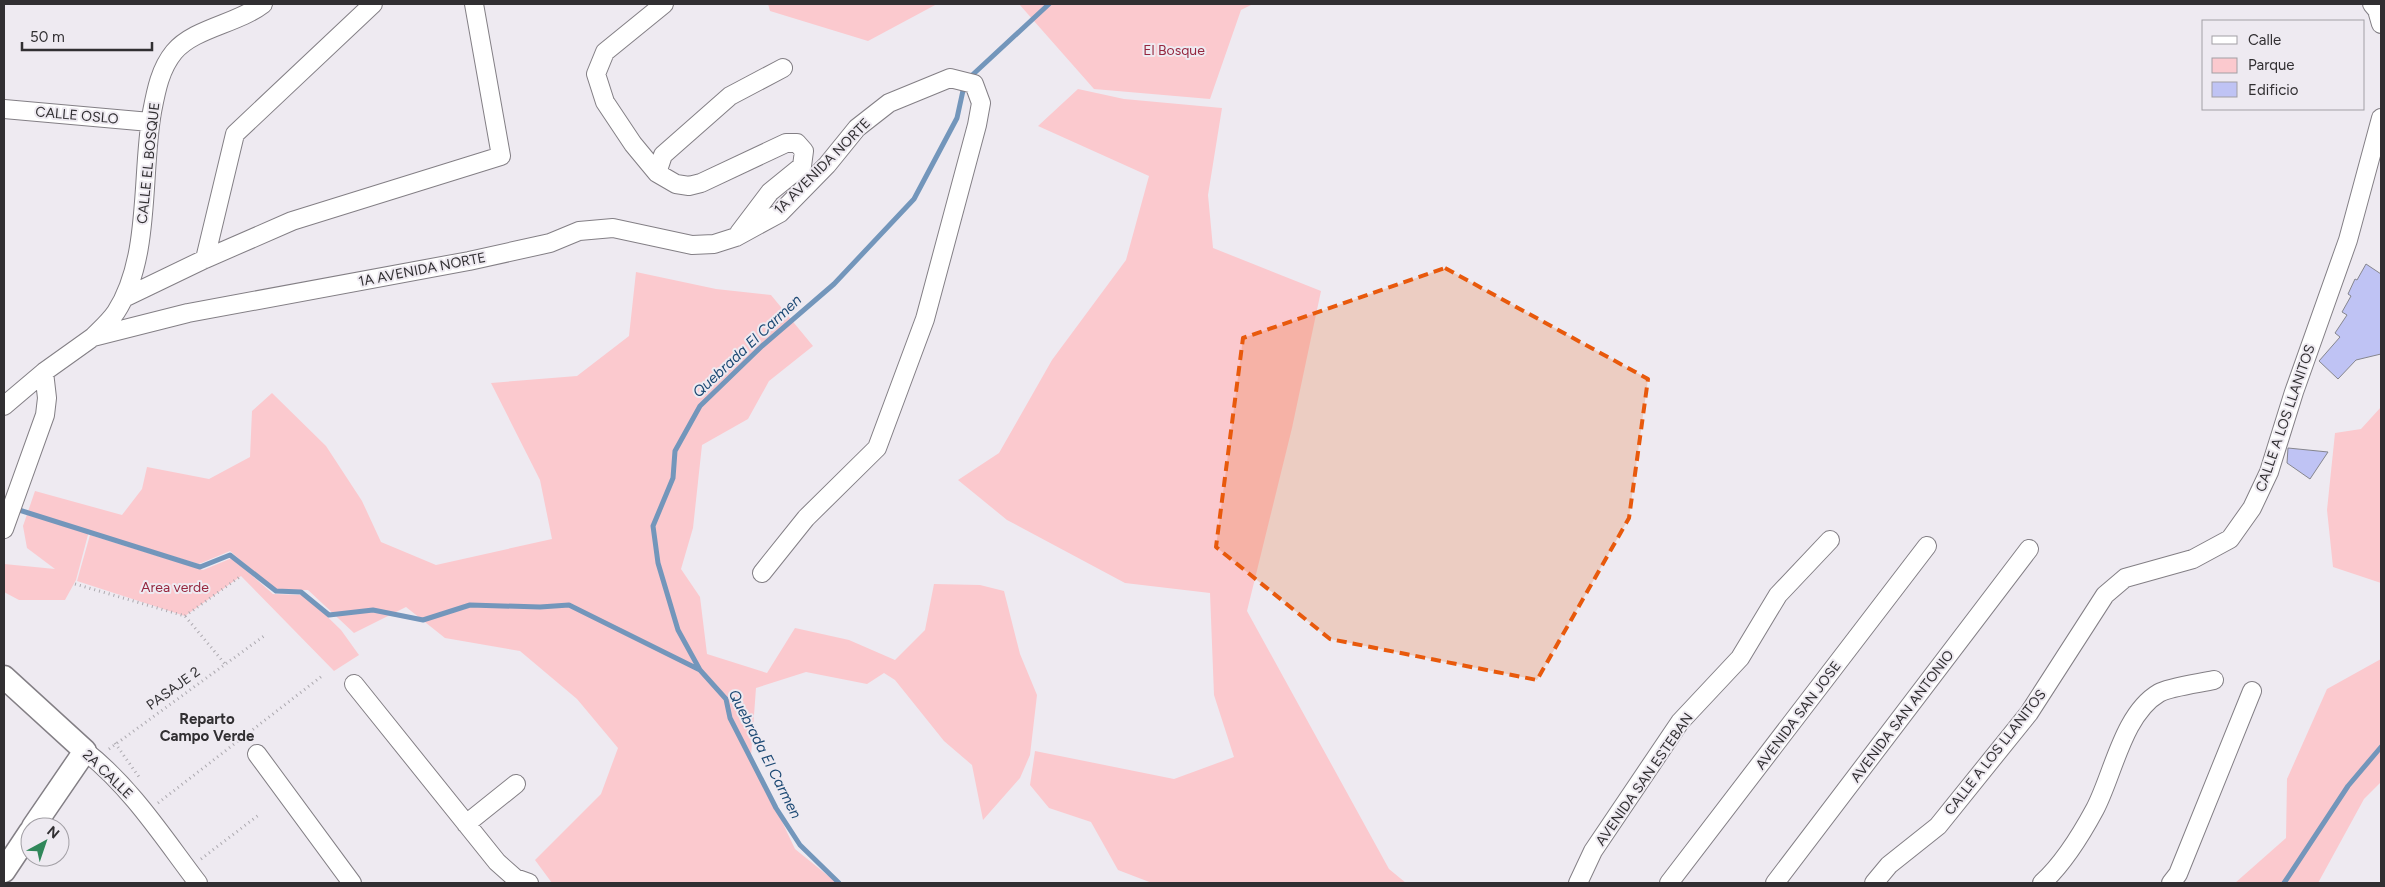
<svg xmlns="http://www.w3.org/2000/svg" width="2385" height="887" font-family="Figtree,sans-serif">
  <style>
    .green { fill: #fbc9ce }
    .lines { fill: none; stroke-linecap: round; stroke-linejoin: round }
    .stream { stroke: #7396bb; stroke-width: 5 }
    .building { fill: #bfc3f4; stroke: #86868e }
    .minor-casing { stroke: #837f85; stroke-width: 20 }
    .tertiary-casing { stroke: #837f85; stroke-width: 25 }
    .path { stroke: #aca9af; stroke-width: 3; stroke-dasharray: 1 4; stroke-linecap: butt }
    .minor { stroke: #fff; stroke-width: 18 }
    .tertiary { stroke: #fff; stroke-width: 22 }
    .marked { fill: #e8590c; fill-opacity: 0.2; stroke: #e8590c; stroke-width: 4; stroke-dasharray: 10 6; stroke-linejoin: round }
    .labels { text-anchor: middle; stroke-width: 4; stroke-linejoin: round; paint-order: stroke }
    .park-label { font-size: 14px; fill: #95273f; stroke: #eeeaf1 }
    .street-label { font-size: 14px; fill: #312f32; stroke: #eeeaf1 }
    .water-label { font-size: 15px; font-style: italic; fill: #1c4974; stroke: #eeeaf1 }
    .neighbourhood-label { font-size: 15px; font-weight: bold; fill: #312f32; stroke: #eeeaf1 }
  </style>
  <rect width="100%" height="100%" fill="#eeeaf1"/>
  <path class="green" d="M768,4H937L868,41L770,11Z
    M1019,4H1253L1241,10L1210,99L1094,89Z
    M1078,89L1124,99L1222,108L1208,195L1213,248L1321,291L1292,428L1247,611L1389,869L1406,883H1152L1118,870L1091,822L1049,808L1030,785L1035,751L1174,779L1234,757L1214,695L1210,593L1125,583L1007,520L958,480L999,453L1052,360L1126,260L1149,176L1038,126Z
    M636,272L716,289L771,295L813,346L769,381L748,419L702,445L693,528L681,569L700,597L707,654L767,673L795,628L849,640L895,660L925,630L934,584L980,585L1004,591L1020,654L1037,695L1030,755L1020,778L983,820L972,765L944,741L895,680L884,673L867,684L806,672L756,688L751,756L795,849L837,883H552L535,860L601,794L618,748L577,699L520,651L445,638L406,607L354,633L308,590H275L230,551L199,564L89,531L76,580L65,600H19L4,592V564L55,569L27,548L23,526L35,491L122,515L142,489L147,467L209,479L250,457L252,411L272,393L326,446L362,501L381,542L436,565L552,539L540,480L491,383L577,376L629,336Z
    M2381,407V583L2333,567L2327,510L2335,433L2361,429Z
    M90,535L203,570L232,558L273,594L305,595L341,630L359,655L334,671L241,576L185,616L77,581Z
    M2381,659V782L2364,799L2318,883H2235L2286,838L2287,779L2327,689Z"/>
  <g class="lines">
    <path class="stream" d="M968,79L1049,4
      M16,509L200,567L230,555L276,591L301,592L329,615L373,610L423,620L470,605L540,607L569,605L700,670
      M839,883L800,845L776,808L730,718L726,699L700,670L678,630L658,563L653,526L673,478L675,451L700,406L762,346L834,284L914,199L957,118L964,86
      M2284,883L2348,786L2381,747"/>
  </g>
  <path class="building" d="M2366,264L2381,274V354L2356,360L2338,379L2319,361L2340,337L2335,333L2347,315L2342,312L2351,296L2348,294L2355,279L2357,280Z
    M2288,448L2328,452L2310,479L2287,463Z"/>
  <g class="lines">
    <g class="minor-casing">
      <path id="minor" d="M664,4L605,52L596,74L605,102L633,144L657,173L676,184L689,186L701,183L786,143H797L804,151L802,166L770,192L739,233
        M2372,4L2377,10L2381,24
        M4,109L150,122
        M657,173L663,155L730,96L783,68
        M205,259L235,134L373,4
        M124,298L205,259L292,221L501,156L474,4
        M93,337C101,329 110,321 116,312C151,258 141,175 152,112C156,91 160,69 174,52C194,28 237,24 263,4
        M4,406L44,372L93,337L188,313L469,261L550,243L579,231L613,228L692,245L714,244L736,237L780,213L827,165L857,128L889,103L950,78L974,84L981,103L977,125L925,319L877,448L806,518L762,573
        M4,529L45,415L47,398L44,372
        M354,684L497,862L515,878L529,883
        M85,751C131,787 163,837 198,883
        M257,754L352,883
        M466,824L516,784
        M1578,883L1593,851L1680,722L1740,658L1778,595L1830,540
        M1669,883L1927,546
        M1775,883L2029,549
        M1874,883L1889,865L1938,826L2029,713L2105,595L2125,578L2193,559L2230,539L2252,508L2269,472L2294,392L2348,240L2381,118
        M2042,883C2064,863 2081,835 2095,809C2113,775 2123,714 2159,693C2169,687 2201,683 2214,680
        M2171,883L2178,874L2252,691"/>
    </g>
    <g class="tertiary-casing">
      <path id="tertiary" d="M4,677L85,751L33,827
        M4,871L30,832"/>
    </g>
    <path class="path" d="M75,584L185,616L225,664
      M185,616L241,576
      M115,743L139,777
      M109,749L264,636
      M158,803L322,676
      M201,859L260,814"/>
    <use href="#minor" class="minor"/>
    <use href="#tertiary" class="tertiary"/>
  </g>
  <path class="marked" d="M1445,268L1648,379L1629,518L1537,680L1330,639L1216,547L1243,338Z"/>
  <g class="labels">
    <g class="park-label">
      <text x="1174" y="55">El Bosque</text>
      <text x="175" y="592">Area verde</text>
    </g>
    <g class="street-label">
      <text transform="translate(77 115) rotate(5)" y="5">CALLE OSLO</text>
      <text transform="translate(148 163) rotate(-84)" y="5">CALLE EL BOSQUE</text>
      <text transform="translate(822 166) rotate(-45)" y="5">1A AVENIDA NORTE</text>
      <text transform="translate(422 269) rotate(-11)" y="5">1A AVENIDA NORTE</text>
      <text transform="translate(2285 418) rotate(-71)" y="5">CALLE A LOS LLANITOS</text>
      <text transform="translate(173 688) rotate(-36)" y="5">PASAJE 2</text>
      <text transform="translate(1798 715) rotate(-53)" y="5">AVENIDA SAN JOSE</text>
      <text transform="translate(1902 716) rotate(-53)" y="5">AVENIDA SAN ANTONIO</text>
      <text transform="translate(1995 752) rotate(-52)" y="5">CALLE A LOS LLANITOS</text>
      <text transform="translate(108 774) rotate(44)" y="5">2A CALLE</text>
      <text transform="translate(1644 779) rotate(-55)" y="5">AVENIDA SAN ESTEBAN</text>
    </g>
    <g class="water-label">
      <text transform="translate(747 346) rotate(-43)" y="5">Quebrada El Carmen</text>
      <text transform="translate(765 754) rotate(63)" y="5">Quebrada El Carmen</text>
    </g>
    <g class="neighbourhood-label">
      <text x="207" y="724">Reparto<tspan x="207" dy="17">Campo Verde</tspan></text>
    </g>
  </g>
  <rect width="2385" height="887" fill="none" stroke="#312f32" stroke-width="10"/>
  <rect x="2202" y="20" width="162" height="90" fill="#eeeaf1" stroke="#a29fa5"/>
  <rect x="2212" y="36" width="25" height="8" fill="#ffffff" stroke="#a29fa5"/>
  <text x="2248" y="45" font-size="15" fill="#312f32">Calle</text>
  <rect x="2212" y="58" width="25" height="15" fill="#fbc9ce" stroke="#a29fa5"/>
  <text x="2248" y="70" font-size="15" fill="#312f32">Parque</text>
  <rect x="2212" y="82" width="25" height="15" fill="#bfc3f4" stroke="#a29fa5"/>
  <text x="2248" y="95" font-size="15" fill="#312f32">Edificio</text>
  <g transform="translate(45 842) rotate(40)"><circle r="24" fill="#eeeaf1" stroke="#a29fa5"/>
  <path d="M0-4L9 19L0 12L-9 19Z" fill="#30875a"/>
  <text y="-8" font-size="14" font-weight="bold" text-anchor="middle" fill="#312f32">N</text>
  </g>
  <path d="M22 42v8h130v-8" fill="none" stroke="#312f32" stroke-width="2.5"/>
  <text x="30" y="42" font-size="15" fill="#312f32" stroke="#eeeaf1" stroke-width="4" paint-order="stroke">50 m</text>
</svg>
